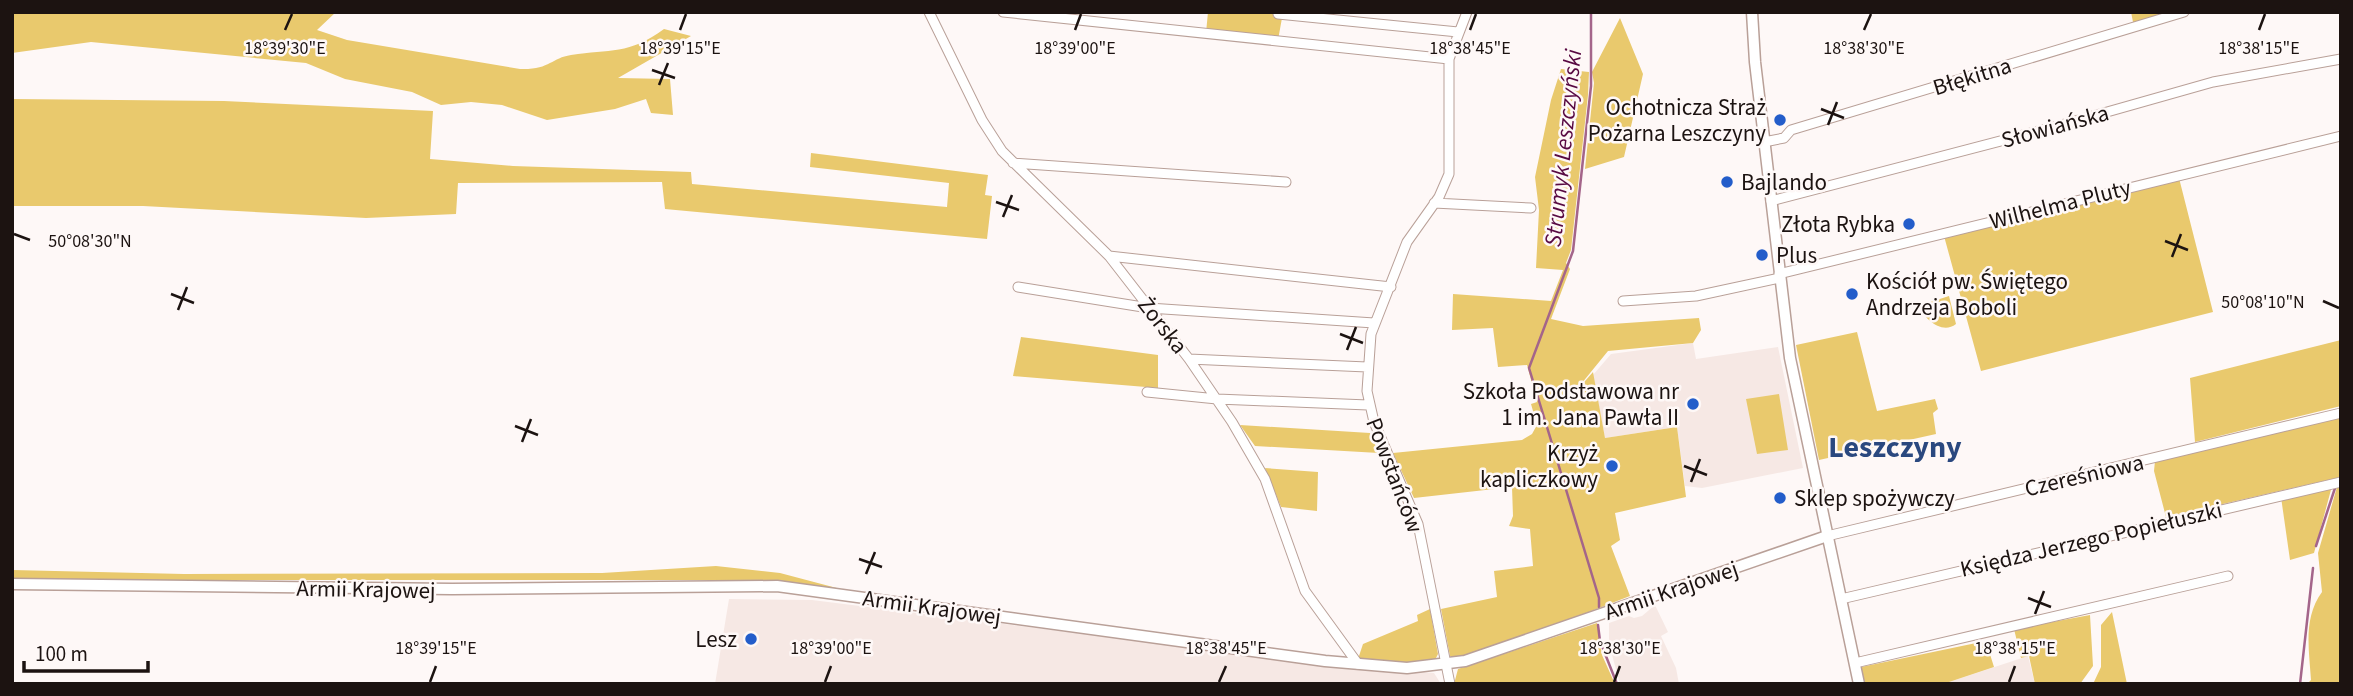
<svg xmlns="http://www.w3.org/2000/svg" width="2353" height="696" font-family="'Source Sans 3',sans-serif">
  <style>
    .built { fill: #f6e8e4 }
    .green { fill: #e9c96d }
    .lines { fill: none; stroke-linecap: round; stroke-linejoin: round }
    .stream { stroke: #a4658a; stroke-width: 2.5 }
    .minor-casing { stroke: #b9a098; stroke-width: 11 }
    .tertiary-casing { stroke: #b9a098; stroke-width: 13 }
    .minor { stroke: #fff; stroke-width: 9 }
    .tertiary { stroke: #fff; stroke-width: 10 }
    .ticks { fill: none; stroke: #1c1311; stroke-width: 2.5 }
    .poi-dot { fill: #235dca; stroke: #fef8f7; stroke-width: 2.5 }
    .labels { text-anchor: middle; stroke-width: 5; stroke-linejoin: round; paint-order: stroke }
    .street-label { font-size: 23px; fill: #1c1311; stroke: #fef8f7 }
    .poi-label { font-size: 23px; fill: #1c1311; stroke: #fef8f7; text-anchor: end }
    .water-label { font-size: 24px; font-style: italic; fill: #580942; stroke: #fef8f7 }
    .district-label { font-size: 30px; font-weight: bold; fill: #2a487f; stroke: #fef8f7 }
    .ticks-label { font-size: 18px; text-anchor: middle; fill: #1c1311; stroke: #fef8f7; stroke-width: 5; stroke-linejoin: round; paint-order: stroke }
  </style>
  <rect width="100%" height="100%" fill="#fef8f7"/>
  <path class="built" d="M1693,343L1696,359L1778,347L1803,468L1702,488L1685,486L1677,427L1605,438L1593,375L1611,354Z
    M729,599L812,600L1318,663L1434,673L1441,684H715Z
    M1655,605L1668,632L1661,636L1676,668L1679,684H1620L1609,644V623L1629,616L1634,618L1642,616Z
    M2028,656L2035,684H1943Z"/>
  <path class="green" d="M12,12H336L317,30L347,40L520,69C550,70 551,58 571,55C610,49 629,55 664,29L691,36L618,78L670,79L673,115L651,113L646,99L615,109L547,120L502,105L471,102L441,105L412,92L345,79L306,63L91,42L12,53Z
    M1208,12H1274L1273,17L1282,18L1278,40L1206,33Z
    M2131,12H2164L2165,16L2134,27Z
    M1620,18L1643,74L1624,157L1585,169L1594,83L1592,72Z
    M1561,69L1589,72L1588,95L1571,250L1566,263L1570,269L1551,319L1583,326L1699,318L1701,330L1693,343L1608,351L1564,405L1593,372L1605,438L1677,427L1686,497L1615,513L1620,540L1611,546L1630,596L1475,656L1455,658L1450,656L1441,609L1497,597L1494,571L1533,566L1530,529L1509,526L1513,516L1512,487L1414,498L1393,453L1522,440L1532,434L1537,425L1531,404L1537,402L1527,365L1498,367L1493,328L1452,330L1453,294L1551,301L1563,270L1536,268L1539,210L1535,177L1551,100Z
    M12,99L224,101L433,111L430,159L513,166L691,172L692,184L947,207L949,183L810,167L811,153L988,175L985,195L992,196L987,239L665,209L662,182L458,183L456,214L366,218L143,206H12Z
    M2179,178L2213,312L1981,371L1944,236Z
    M1949,296L1956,324C1942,335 1925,319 1918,306Z
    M1857,332L1877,411L1935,399L1938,409L1933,413L1936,434L1819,460L1796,345Z
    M1021,337L1158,355V388L1013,376Z
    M2341,340V406L2195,442L2190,378Z
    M1779,394L1788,450L1757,454L1746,399Z
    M2341,416V477L2166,517L2154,471L2155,461Z
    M1240,425L1370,433L1379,453L1255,446Z
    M1265,468L1318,472L1317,511L1281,507Z
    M2332,486L2314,553L2290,560L2281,497Z
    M2341,486V684H2307L2311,680C2309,649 2303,618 2322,592L2318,553L2337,487Z
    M716,566L780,573L848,591L748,580H12V570L184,574L602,573Z
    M1430,609L1438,654L1434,662L1397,664L1358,659L1363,644L1418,621L1417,615Z
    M2112,612L2127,684H2093L2101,667V625Z
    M2090,615L2093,666L2080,684H2035L2029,656L2021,658L2014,629Z
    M1597,623L1602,655L1615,684H1454L1458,669Z
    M1981,642L1988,648L1994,667L1943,684H1865L1861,667Z"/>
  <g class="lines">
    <path class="stream" d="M1591,12V86L1573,251L1529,368L1599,598V607
      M2316,546L2335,488
      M1598,625L1600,641L1617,684
      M2300,684L2313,568"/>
    <g class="minor-casing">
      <path id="minor" d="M929,12L982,120L1002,151L1109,256L1189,359L1232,422L1265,479L1305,591L1358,664
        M1003,12L1449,59
        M1278,14L1458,32
        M1764,142L1784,138L1791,130L2184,12
        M1013,163L1286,182
        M1771,201L2054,127L2213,82L2341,59
        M1434,203L1531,208
        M1109,256L1391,287
        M1779,274L2341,136
        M1018,287L1149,308L1374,323
        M1623,301L1696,296L1780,278
        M1189,359L1367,367
        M1147,392L1217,399L1368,405
        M1827,536L2341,413
        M1841,599L2341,482
        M1855,663L2228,576
        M1450,684L1418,524L1374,422L1367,391L1371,334L1407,242L1439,197L1449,174V59L1467,12"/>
    </g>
    <g class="tertiary-casing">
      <path id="tertiary" d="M1752,12L1755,62L1790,358L1859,684
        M12,584L452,589L777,586L1325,661L1407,668L1465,661L1827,536"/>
    </g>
    <use href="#minor" class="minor"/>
    <use href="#tertiary" class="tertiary"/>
  </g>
  <path class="ticks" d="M285,30L292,14M680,30L686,14M1075,30L1081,14M1470,30L1476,14M1864,30L1871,14M2259,30L2265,14M652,70L675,78M659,85L668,63M1821,109L1844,118M1828,125L1837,102M996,202L1019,210M1003,217L1012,195M14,234L30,240M2165,241L2188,250M2172,257L2181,234M171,294L194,303M2323,301L2339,308M178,310L187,287M1340,334L1363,343M1347,350L1356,327M515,426L538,435M522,442L531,419M1684,466L1707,475M1691,482L1700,459M859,559L882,567M866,574L875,552M2028,598L2051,607M2035,614L2044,591M430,682L436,666M825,682L831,666M1219,682L1226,666M1614,682L1620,666M2009,682L2015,666"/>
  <g class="poi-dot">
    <circle cx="1780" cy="120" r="7"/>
    <circle cx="1727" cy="182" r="7"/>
    <circle cx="1909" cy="224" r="7"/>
    <circle cx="1762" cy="255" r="7"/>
    <circle cx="1852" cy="294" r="7"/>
    <circle cx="1693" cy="404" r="7"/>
    <circle cx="1612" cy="466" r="7"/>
    <circle cx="1780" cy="498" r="7"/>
    <circle cx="751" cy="639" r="7"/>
  </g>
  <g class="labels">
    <g class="street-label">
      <text transform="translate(1972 76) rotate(-17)" y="8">Błękitna</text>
      <text transform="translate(2055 126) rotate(-15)" y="8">Słowiańska</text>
      <text transform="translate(2060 204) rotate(-14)" y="8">Wilhelma Pluty</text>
      <text transform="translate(1163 325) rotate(52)" y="8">Żorska</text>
      <text transform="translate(1395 475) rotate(69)" y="8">Powstańców</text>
      <text transform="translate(2084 475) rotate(-13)" y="8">Czereśniowa</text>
      <text transform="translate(2091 539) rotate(-13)" y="8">Księdza Jerzego Popiełuszki</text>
      <text transform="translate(366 589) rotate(1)" y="8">Armii Krajowej</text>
      <text transform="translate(1671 590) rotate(-19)" y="8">Armii Krajowej</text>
      <text transform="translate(932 607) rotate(8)" y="8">Armii Krajowej</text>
    </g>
    <g class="poi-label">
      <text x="1766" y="115">Ochotnicza Straż<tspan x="1766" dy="26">Pożarna Leszczyny</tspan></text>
      <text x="1741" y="190" text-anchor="start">Bajlando</text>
      <text x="1895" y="232">Złota Rybka</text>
      <text x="1776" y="263" text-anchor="start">Plus</text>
      <text x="1866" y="289" text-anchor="start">Kościół pw. Świętego<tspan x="1866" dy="26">Andrzeja Boboli</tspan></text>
      <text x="1679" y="399">Szkoła Podstawowa nr<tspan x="1679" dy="26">1 im. Jana Pawła II</tspan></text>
      <text x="1598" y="461">Krzyż<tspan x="1598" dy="26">kapliczkowy</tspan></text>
      <text x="1794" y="506" text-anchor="start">Sklep spożywczy</text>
      <text x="737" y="647">Lesz</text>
    </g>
    <g class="water-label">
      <text transform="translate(1563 148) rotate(-84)" y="8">Strumyk Leszczyński</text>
    </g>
    <g class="district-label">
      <text x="1895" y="457">Leszczyny</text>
    </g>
  </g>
  <g class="ticks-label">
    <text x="285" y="54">18°39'30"E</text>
    <text x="680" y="54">18°39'15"E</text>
    <text x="1470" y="54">18°38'45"E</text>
    <text x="1864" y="54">18°38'30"E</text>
    <text x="2259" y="54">18°38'15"E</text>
    <text x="1075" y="54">18°39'00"E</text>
    <text x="90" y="247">50°08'30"N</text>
    <text x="2263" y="308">50°08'10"N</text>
    <text x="436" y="654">18°39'15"E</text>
    <text x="831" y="654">18°39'00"E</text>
    <text x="1226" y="654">18°38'45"E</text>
    <text x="1620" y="654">18°38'30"E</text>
    <text x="2015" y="654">18°38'15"E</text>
  </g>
  <rect width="2353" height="696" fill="none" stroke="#1c1311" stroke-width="28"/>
  <path d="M24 661v10h124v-10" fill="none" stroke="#1c1311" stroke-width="3.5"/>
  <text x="35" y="661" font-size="21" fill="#1c1311" stroke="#fef8f7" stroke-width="5" paint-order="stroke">100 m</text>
</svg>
